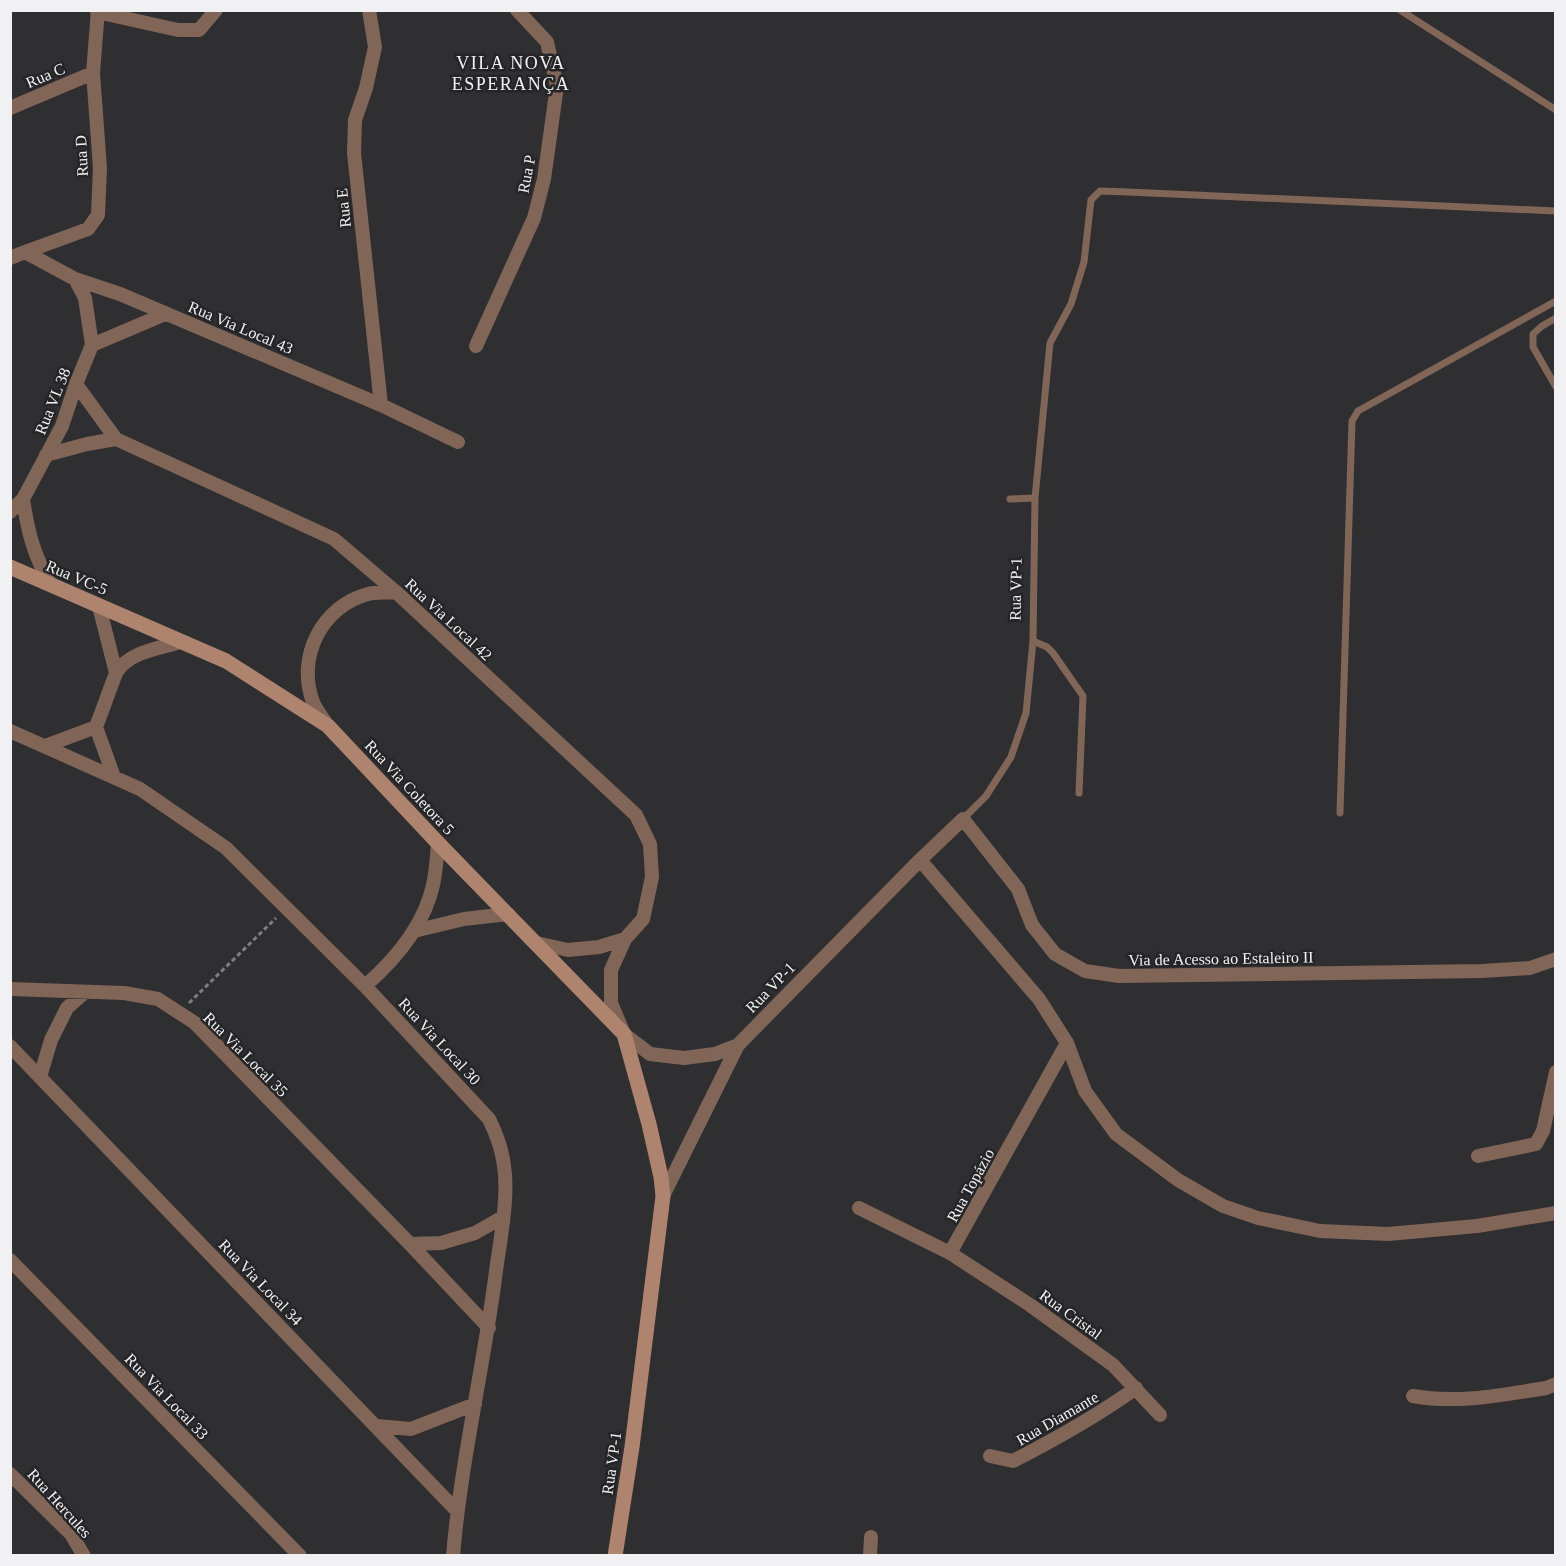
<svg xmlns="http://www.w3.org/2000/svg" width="1566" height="1566" font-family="Georgia,serif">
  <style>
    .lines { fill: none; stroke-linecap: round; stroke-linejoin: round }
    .path { stroke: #7e7e80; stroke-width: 3; stroke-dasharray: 4.5 3; stroke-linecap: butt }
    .lane { stroke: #816658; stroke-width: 7 }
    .street { stroke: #816658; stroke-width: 14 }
    .secondary { stroke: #af846e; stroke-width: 15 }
    .labels { text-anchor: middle; stroke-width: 5; stroke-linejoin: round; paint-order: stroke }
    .street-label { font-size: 16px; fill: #f1f1f3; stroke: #252528 }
    .neighbourhood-label { font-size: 18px; letter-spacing: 1.5px; fill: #f1f1f3; stroke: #252528 }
  </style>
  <rect width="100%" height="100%" fill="#2f2f32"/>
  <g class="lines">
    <path class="path" d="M189,1003L276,918"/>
    <path class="lane" d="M1400,10L1556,110
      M1556,318L1542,326L1533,334V347L1556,387
      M1010,499L1035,498
      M1033,641L1047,647L1053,653L1083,696L1079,793
      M1340,813L1352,421L1358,411L1556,301
      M963,819L986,796L1011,757L1026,713L1033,641L1035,498L1050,343L1071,304L1084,262L1091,200L1100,191L1128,192L1556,211"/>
    <path class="street" d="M369,10L375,47L366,88L355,120L354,153L381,405
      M97,12L178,30H199L216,10
      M10,108L93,73
      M25,252L88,229L98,215L100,168L93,73L98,10
      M10,258L25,252L75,279L120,294L381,405L458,442
      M75,279L85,298L92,345
      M92,345L165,314
      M476,346L534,218L544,179L557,86L547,42L517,10
      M76,384L116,439L334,539L396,592L636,815L650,844L652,877L643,919L625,939L611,970V1003L624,1034L650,1054L684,1058L715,1054L738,1045
      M46,455L87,444L116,439
      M23,499C28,533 34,556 51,585
      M10,512L23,499L62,426L76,384L92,345
      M116,673C128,652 160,648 181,642
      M328,726C323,718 316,710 313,702C296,657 322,606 368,594C376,592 387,593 396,592
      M96,727L114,777
      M10,731L140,789L226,848L365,986L489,1119C497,1135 502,1149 504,1166C509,1196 500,1241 496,1271C484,1366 461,1460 453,1556
      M45,746L96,727L116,673L99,606
      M920,860L1039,999L1067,1043L1085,1091L1116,1134L1178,1180L1223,1206L1258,1218L1320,1231L1388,1234L1477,1226L1556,1213
      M414,931L464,919L508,914
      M536,943L568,950L599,947L625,939
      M365,986C396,959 424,926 433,885C436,872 437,857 438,843
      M10,989L124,993L158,999L195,1023L410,1244L489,1328
      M10,1046L457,1511
      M40,1077L51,1040L67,1008L85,992
      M1478,1156L1536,1144L1543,1131L1556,1072
      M663,1196L738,1045L920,860L963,819L1018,889L1032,925L1055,954L1085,971L1119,976L1482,971L1530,968L1556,959
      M859,1208L950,1253L1030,1305L1113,1365L1160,1415
      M410,1244L441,1243L475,1233L503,1217
      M950,1253L1067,1043
      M10,1260L300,1556
      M1413,1396C1458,1404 1502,1395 1546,1388L1556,1384
      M377,1426L411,1429L475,1404
      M990,1456L1013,1461C1056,1439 1097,1416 1136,1388
      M10,1474L71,1534L84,1556
      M870,1556L871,1537"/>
    <path class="secondary" d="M10,567L226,661L328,726L438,843L624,1034L649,1124L661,1177L663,1196L632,1447L615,1556"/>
  </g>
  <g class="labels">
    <g class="street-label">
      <text transform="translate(45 75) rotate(-23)" y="6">Rua C</text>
      <text transform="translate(81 156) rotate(-93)" y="6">Rua D</text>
      <text transform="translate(526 174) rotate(-79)" y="6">Rua P</text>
      <text transform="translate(343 208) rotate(-96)" y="6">Rua E</text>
      <text transform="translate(241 327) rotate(23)" y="6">Rua Via Local 43</text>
      <text transform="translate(52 401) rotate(-68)" y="6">Rua VL 38</text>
      <text transform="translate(77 577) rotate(23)" y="6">Rua VC-5</text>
      <text transform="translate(1015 589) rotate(-89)" y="6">Rua VP-1</text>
      <text transform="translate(449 619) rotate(43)" y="6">Rua Via Local 42</text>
      <text transform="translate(410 787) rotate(47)" y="6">Rua Via Coletora 5</text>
      <text transform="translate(1221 958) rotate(-1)" y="6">Via de Acesso ao Estaleiro II</text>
      <text transform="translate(770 987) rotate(-46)" y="6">Rua VP-1</text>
      <text transform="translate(440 1041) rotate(47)" y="6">Rua Via Local 30</text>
      <text transform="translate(246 1054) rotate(45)" y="6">Rua Via Local 35</text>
      <text transform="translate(970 1185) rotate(-61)" y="6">Rua Topázio</text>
      <text transform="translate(261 1282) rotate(46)" y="6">Rua Via Local 34</text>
      <text transform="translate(1071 1314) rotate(36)" y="6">Rua Cristal</text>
      <text transform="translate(167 1396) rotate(46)" y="6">Rua Via Local 33</text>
      <text transform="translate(1057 1418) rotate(-30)" y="6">Rua Diamante</text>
      <text transform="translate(611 1463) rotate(-82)" y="6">Rua VP-1</text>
      <text transform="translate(60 1503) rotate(48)" y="6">Rua Hercules</text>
    </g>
    <g class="neighbourhood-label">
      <text x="511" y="69">VILA NOVA<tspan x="511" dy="21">ESPERANÇA</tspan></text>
    </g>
  </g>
  <rect width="1566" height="1566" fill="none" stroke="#f1f1f3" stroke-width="24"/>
</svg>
